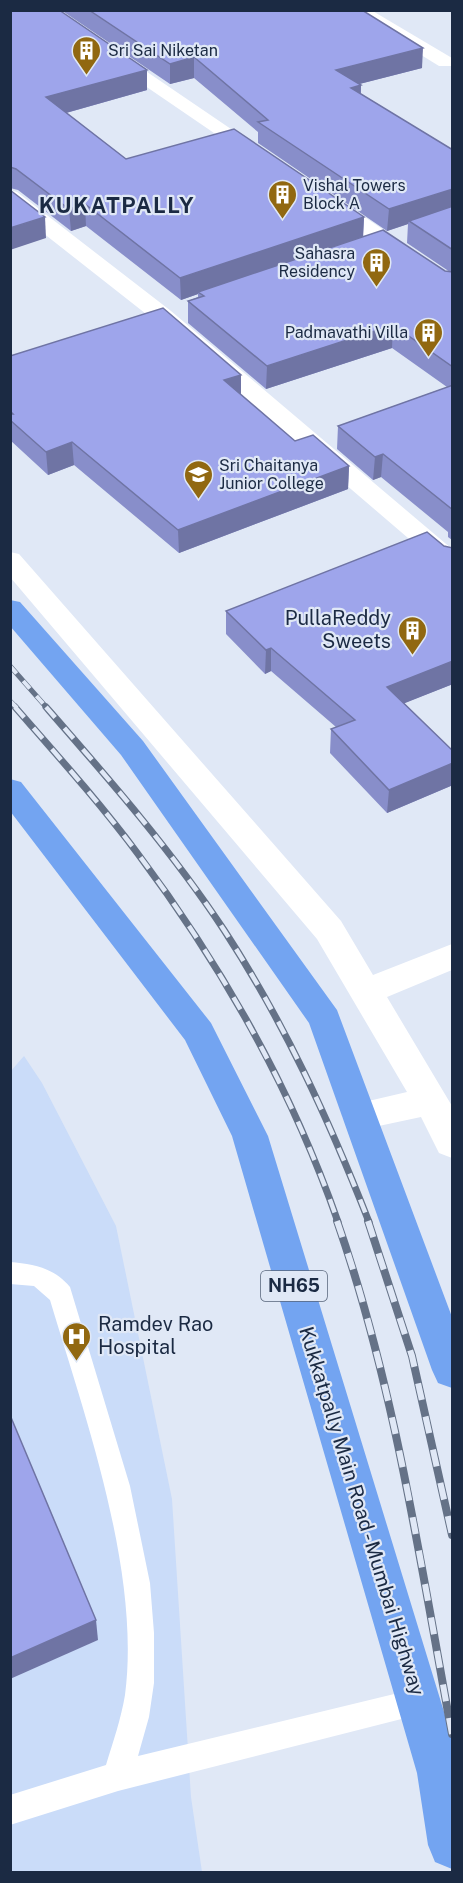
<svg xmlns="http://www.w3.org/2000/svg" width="463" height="1883" viewBox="0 0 463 1883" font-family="'Public Sans',sans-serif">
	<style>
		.built { fill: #cadcf9 }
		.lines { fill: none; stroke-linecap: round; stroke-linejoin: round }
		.lane { fill: #fff; fill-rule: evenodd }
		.street { fill: #fff; fill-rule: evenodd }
		.highway { fill: #73a4f1; fill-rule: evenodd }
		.rail-far2-casing { stroke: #657287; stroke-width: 5 }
		.rail-far1-casing { stroke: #657287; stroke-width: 7 }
		.rail-casing { stroke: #657287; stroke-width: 8 }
		.rail-far2 { stroke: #e0e8f6; stroke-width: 4; stroke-dasharray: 10; stroke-linecap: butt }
		.rail-far1 { stroke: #e0e8f6; stroke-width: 4.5; stroke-dasharray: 14; stroke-linecap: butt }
		.rail { stroke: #e0e8f6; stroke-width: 6; stroke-dasharray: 17; stroke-linecap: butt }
		.wall { fill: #888eca }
		.shaded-wall { fill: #6f74a4 }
		.building { fill: #9ea5eb; stroke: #6f74a4; stroke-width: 1.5 }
		.labels { text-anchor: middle; stroke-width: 4.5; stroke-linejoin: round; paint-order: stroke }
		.far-poi-label { font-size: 16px; fill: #1b2a43; stroke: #e0e8f6; text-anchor: start }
		.shield { fill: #e0e8f6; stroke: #566379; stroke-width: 1.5 }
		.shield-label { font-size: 18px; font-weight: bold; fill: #1b2a43 }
		.poi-label { font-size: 20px; fill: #1b2a43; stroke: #e0e8f6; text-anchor: end }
		.street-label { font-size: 20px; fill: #1b2a43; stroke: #e0e8f6 }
		.far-district-label { font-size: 22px; font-weight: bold; letter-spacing: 1.5px; fill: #1b2a43; stroke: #e0e8f6 }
	</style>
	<rect width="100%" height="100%" fill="#e0e8f6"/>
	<path class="built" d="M24,1056l18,27 74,143 56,273 19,298 11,75h-191l-1,-800z"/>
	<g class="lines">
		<path class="lane" d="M10,1262c24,2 44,6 60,25l60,199 20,97 4,50v50l-5,34 -11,39 281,-68 10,4 4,10 -4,10 -311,79 -108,34v-30l96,-30c7,-23 15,-46 19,-70 16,-123 -40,-278 -75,-395l-16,-14 -24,-2z"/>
		<g class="street">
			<path d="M34,10h22l216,147 -3,4h-14z"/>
			<path d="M348,10h23l81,48v8h-13z"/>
			<path d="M10,190l7,2 154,119 281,238v21l-9,-2 -288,-247 -145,-114z"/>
			<path d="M328,195l7,2 117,79v17l-8,-2 -123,-86 -3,-4 3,-4z"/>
			<path d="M10,552l9,2 322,367 32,54 79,-31v26l-65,27 65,109v52l-13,-5 -18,-36 -61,13 -13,-4 -5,-10 5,-10 60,-14 -90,-153 -307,-362z"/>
		</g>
		<g class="highway">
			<path d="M10,600l10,2 123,139 194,269 115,307v71l-14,-5 -6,-13 -123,-347 -188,-268 -111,-129z"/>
			<path d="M10,779l11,3 190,241 57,113 184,602v131l-17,-7 -7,-17 -11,-72 -185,-637 -47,-96 -175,-229z"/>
		</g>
		<defs>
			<g id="rail-far2">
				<path d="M10,666l37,42"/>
				<path d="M10,701l7,7"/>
			</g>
			<g id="rail-far1">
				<path d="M15,707c42,48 85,96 123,147 84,112 154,236 200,368"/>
				<path d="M46,707c62,71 126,144 178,223 60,92 105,190 145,292"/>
			</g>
			<g id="rail">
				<path d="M337,1221c58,166 83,341 115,513"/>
				<path d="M368,1221l44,135 40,179"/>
			</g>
		</defs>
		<use href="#rail-far2" class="rail-far2-casing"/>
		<use href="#rail-far1" class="rail-far1-casing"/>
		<use href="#rail" class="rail-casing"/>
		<use href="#rail-far2" class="rail-far2"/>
		<use href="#rail-far1" class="rail-far1"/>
		<use href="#rail" class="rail"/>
	</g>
	<g class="wall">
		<path d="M10,10l137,60v20l-81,23 60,46 238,58 -1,19 82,35 5,1 -43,-29 1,-19 -21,7 -129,-88v-11l-64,-54 -24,6 -109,-74h301l60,58 -63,16 2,1v9l92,56v397l-2,-2 1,-5 -4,-3v-5l-67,-55 -8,3 -36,-31 1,-23 109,-39 -55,-39 -126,41 -78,-66v-22l10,-4v-3l-17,6 -95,-74 -15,5 -53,-41 -8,-2z"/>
		<path d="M10,356l231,19v20l54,46 54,25 -1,23 -169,64 -105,-88 -26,10 -38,-35z"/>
		<path d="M444,546l9,2v136l-49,19 49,48v34l-66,28 -57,-60 1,-24 5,-2 -65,-56 -6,3 -39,-40v-23z"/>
	</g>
	<g class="shaded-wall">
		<path d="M423,48l-1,20 -86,22v-20z"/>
		<path d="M194,57v21l-24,6v-20z"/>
		<path d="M147,70v20l-99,28 -2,-21z"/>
		<path d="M361,85l-1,21 -9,-18z"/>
		<path d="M453,189l-2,21 -42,11 -1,3 -21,7 2,-22z"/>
		<path d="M85,204l1,22 -15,5 -2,-22z"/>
		<path d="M45,217l1,21 -36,12v-22z"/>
		<path d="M364,217l-1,21 -165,54v2l-17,6 -1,-22z"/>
		<path d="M393,325l-1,23 -126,41 1,-23z"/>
		<path d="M241,375v22l-17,-17z"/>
		<path d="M72,442l2,23 -26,10 -2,-23z"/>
		<path d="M383,454l-2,23 -8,3 2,-23z"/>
		<path d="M349,466l-1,23 -169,64 -1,-23z"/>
		<path d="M271,648v23l-6,3 1,-24z"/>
		<path d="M453,661v23l-68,27 2,-24z"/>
		<path d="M453,763v22l-66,28 2,-23z"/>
		<path d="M96,1620l2,20 -88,39v-21z"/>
	</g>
	<g class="building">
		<path d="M10,10h49l88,60 -101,27 80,62 108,-30 130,88 -184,61 -95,-74 -16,5 -53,-40 -6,-2z"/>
		<path d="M89,10h273l61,38 -87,22 25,15 -10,3 102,62v39l-64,20 -131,-87 10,-2 -74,-63 -24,7z"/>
		<path d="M10,190l35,27 -35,11z"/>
		<path d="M453,206v44l-44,-29z"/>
		<path d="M383,230l62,41 8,1v95l-60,-42 -126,41 -79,-65 16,-5 -6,-4z"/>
		<path d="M163,308l78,67 -17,5 71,61 18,-6 36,31 -171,64 -106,-88 -26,10 -36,-32v-6h3l-3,-3v-55z"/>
		<path d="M453,385v125l-70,-56 -8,3 -37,-31z"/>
		<path d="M427,532l17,14 9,2v113l-66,26 66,64v12l-64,27 -58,-61 24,-9 -84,-72 -5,2 -40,-39z"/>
		<path d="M10,1415l86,205 -86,38z"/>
	</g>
	<defs>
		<symbol id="building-pin" viewBox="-11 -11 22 30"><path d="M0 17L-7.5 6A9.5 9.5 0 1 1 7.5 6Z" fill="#916811" stroke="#e0e8f6"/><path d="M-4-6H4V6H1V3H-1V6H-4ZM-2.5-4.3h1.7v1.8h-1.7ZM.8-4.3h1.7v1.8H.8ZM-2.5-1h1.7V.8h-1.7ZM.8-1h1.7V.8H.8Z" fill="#fff"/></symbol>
		<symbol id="university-pin" viewBox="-11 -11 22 30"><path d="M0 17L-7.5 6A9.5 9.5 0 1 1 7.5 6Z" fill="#916811" stroke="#e0e8f6"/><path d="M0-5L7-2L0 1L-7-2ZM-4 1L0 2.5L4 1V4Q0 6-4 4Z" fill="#fff"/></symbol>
		<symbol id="hospital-pin" viewBox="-11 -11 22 30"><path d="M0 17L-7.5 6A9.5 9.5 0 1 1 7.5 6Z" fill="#916811" stroke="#e0e8f6"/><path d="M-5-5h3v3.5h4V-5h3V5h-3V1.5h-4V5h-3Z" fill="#fff"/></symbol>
	</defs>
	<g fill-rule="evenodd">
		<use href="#building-pin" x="70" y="34" width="33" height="45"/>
		<use href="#building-pin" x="266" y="178" width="33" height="45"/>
		<use href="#building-pin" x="360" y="246" width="33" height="45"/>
		<use href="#building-pin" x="412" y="316" width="33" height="45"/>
		<use href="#university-pin" x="182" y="458" width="33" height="45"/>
		<use href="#building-pin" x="396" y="614" width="33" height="45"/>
		<use href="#hospital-pin" x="60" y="1320" width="33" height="45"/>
	</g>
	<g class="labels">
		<g class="far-poi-label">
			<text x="108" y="56">Sri Sai Niketan</text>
			<text x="303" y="191">Vishal Towers<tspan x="303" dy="18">Block A</tspan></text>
			<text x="355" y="259" text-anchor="end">Sahasra<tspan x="355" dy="18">Residency</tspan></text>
			<text x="408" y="338" text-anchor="end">Padmavathi Villa</text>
			<text x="219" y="471">Sri Chaitanya<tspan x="219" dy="18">Junior College</tspan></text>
		</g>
		<rect class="shield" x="261" y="1271" width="66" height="30" rx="4.5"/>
		<g class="shield-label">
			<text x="294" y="1292">NH65</text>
		</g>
		<g class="poi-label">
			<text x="391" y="625">PullaReddy<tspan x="391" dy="23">Sweets</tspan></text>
			<text x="98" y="1331" text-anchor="start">Ramdev Rao<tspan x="98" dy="23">Hospital</tspan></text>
		</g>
		<g class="street-label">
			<text transform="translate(362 1511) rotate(73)" y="7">Kukkatpally Main Road - Mumbai Highway</text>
		</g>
		<g class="far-district-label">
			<text x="117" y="213">KUKATPALLY</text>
		</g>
	</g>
	<rect width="463" height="1883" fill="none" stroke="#1b2a43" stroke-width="24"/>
</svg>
